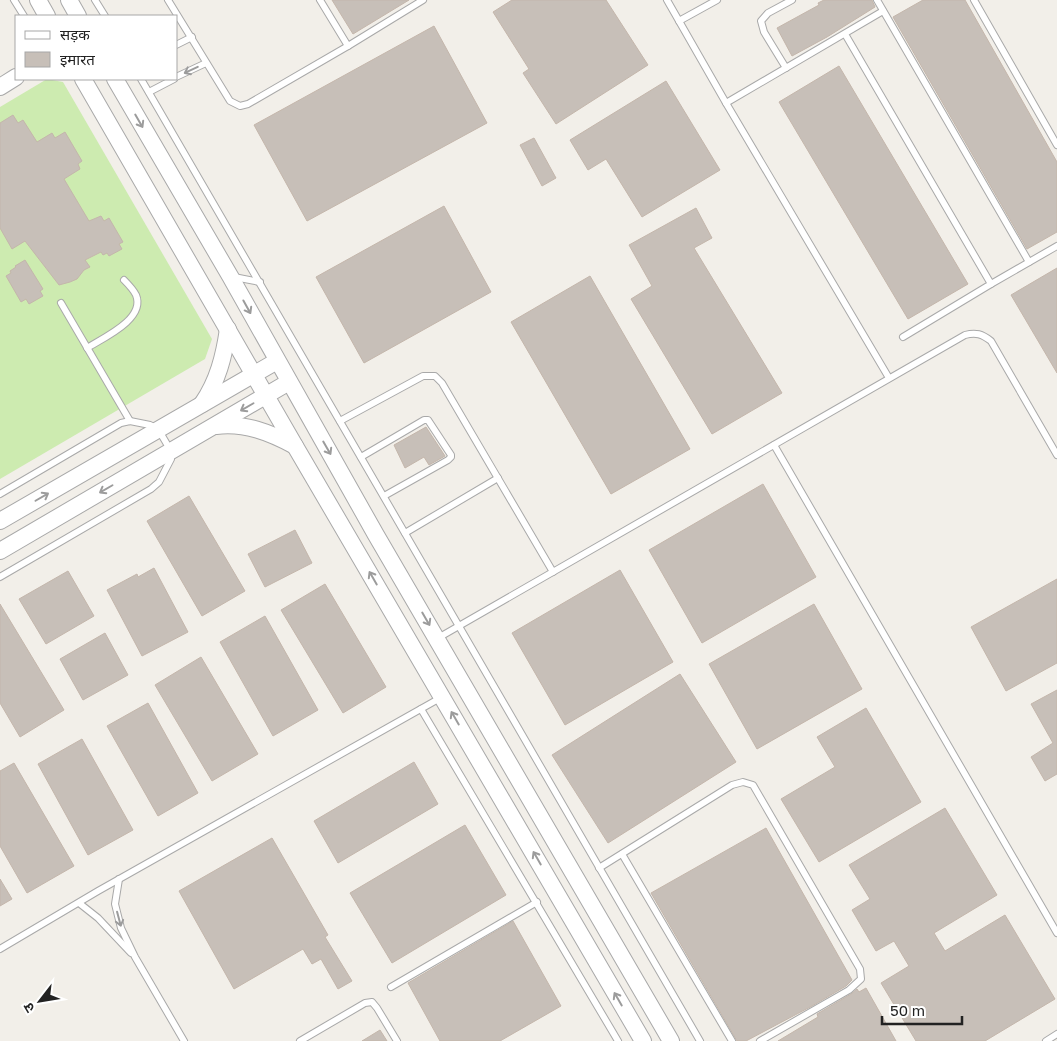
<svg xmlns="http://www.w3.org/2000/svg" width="1057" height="1041" viewBox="0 0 1057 1041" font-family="'Golos Text','Noto Sans Devanagari',sans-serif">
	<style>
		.grass { fill: #cdebb0 }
		.building { fill: #c7bfb8; stroke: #c4b6ab }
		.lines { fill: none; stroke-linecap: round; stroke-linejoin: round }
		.service-casing { stroke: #a9a9a9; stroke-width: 8 }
		.tertiary-casing { stroke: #a9a9a9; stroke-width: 18 }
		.service { stroke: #fff; stroke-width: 6 }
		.tertiary { stroke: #fff; stroke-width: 16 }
		.oneway { stroke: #9c9c9c }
	</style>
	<rect width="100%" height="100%" fill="#f2efe9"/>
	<path class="grass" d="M47,79l16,3 149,257 -7,20 -205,120v-372z"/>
	<g class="building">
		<path d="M332,0h77l-56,34z"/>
		<path d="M512,0h94l42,65 -92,59 -33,-51 6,-4 -36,-57z"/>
		<path d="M824,0h48l3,7 -48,30 -35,19 -15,-28 42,-23 -1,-2z"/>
		<path d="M923,0h42l92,162v70l-30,17 -134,-232z"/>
		<path d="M434,26l53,97 -180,98 -53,-96z"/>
		<path d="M839,66l129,218 -60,35 -129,-217z"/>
		<path d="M666,81l54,89 -78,47 -36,-58 -18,11 -18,-30z"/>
		<path d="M13,115l5,8 5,-3 14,22 15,-9 3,5 10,-6 17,29 -4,3 2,5 -16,10 25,42 12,-5 3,5 5,-3 14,24 -4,2 3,5 -13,7 -2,-3 -4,2 -2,-3 -16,8 5,7 -6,3 -7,9 -7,3 -11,3 -34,-44 -13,8 -12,-21v-105z"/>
		<path d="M534,138l22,40 -14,8 -22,-41z"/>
		<path d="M444,206l47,86 -127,71 -48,-86z"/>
		<path d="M696,208l16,30 -18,10 88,145 -70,41 -81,-135 21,-13 -23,-41z"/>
		<path d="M25,260l18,29 -3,2 3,5 -14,8 -3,-5 -5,3 -15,-26 5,-3 -1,-2 6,-4 -1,-1z"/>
		<path d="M1057,268v105l-46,-78z"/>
		<path d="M590,276l100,173 -79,45 -100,-172z"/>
		<path d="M426,427l19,29 -16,9 -5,-8 -19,11 -11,-23z"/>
		<path d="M763,484l53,93 -114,66 -53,-93z"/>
		<path d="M189,496l56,95 -43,25 -55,-95z"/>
		<path d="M295,530l17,33 -47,24 -17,-33z"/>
		<path d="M154,568l34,64 -46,24 -35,-66 30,-16 1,3z"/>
		<path d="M620,570l53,92 -108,63 -53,-92z"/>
		<path d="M68,571l26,45 -48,28 -27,-45z"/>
		<path d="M1057,579v84l-51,28 -35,-64z"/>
		<path d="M325,584l61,103 -43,26 -62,-103z"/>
		<path d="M0,604l64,106 -44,27 -20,-34z"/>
		<path d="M814,604l48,85 -105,60 -48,-85z"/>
		<path d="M265,616l53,94 -45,26 -53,-94z"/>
		<path d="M105,633l23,42 -45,25 -23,-41z"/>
		<path d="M201,657l57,97 -46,27 -57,-96z"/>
		<path d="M680,674l56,88 -128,81 -56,-88z"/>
		<path d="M1057,690v84l-12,7 -14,-24 22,-14 -22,-39z"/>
		<path d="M148,703l50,90 -40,23 -51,-90z"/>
		<path d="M866,708l55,94 -102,60 -38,-63 54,-32 -18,-30z"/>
		<path d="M82,739l51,91 -45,25 -50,-91z"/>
		<path d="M414,762l24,42 -100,59 -24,-42z"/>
		<path d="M14,763l60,103 -47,27 -27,-47v-75z"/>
		<path d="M945,808l52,87 -63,38 11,18 60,-36 50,84 -70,42h-69l-35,-58 28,-17 -15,-25 -18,10 -24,-41 18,-11 -21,-34z"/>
		<path d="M465,825l41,70 -114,68 -42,-70z"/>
		<path d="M766,828l86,152 -6,6 -34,20 -66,35h-9l-86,-148z"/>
		<path d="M272,838l56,97 -3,2 27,44 -14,8 -17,-30 -9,5 -9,-15 -69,40 -55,-98z"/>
		<path d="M0,879l12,20 -12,7z"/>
		<path d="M513,921l48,85 -61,35h-60l-32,-58z"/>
		<path d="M866,988l30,53h-118l40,-24 -1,-3 34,-20 6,-5 2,3z"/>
		<path d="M380,1030l7,11h-25z"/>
	</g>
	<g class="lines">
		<defs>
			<g id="service">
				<path d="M14,0l10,16"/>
				<path d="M95,0l10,16"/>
				<path d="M168,0l62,101 10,5 8,-2 100,-58 75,-46"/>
				<path d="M320,0l28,46"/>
				<path d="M667,0l59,103 163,275"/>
				<path d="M877,0l152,262"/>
				<path d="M974,0l83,145"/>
				<path d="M679,21l38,-21"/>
				<path d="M845,34l146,250 -88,53"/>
				<path d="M176,45l16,-8"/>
				<path d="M786,68l-22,-36 -3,-11 7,-8 24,-13"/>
				<path d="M176,77l30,-14"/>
				<path d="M141,79l559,962"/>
				<path d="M149,92l25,-13"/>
				<path d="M726,103l157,-92"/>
				<path d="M234,277l26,5"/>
				<path d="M991,284l66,-38"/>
				<path d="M61,303l69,118"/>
				<path d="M87,348c16,-10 59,-29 49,-53 -3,-6 -8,-11 -12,-15"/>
				<path d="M340,421l83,-45h12l7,7 111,189"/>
				<path d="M774,445l283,488"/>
				<path d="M361,457l63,-37h4l23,35v2l-3,3 -64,36"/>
				<path d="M0,494l121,-71 9,-2 20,4 8,4 13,22v8l-12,23 -8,7 -151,88"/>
				<path d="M405,533l93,-55"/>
				<path d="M438,638l527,-303c11,-3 17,-1 26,6l66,114"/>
				<path d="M421,709l197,332"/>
				<path d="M622,854l110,187"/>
				<path d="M599,868l133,-83 11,-3 10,3 107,184 1,10 -12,11 -89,51"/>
				<path d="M119,879l-4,25 6,24 14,29 49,84"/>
				<path d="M79,903l19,15 33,35"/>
				<path d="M0,949l98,-58 344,-194"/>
				<path d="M391,987l146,-85"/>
				<path d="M300,1041l65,-38 7,-1 5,6 20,33"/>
				<path d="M1046,1041l11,-7"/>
			</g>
			<g id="tertiary">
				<path d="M38,0l9,16"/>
				<path d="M69,0l9,16"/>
				<path d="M83,79l212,367 348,595"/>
				<path d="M115,79l115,197 146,259 295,506"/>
				<path d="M0,87l16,-10"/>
				<path d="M202,404c16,-23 22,-48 26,-75"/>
				<path d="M216,426c28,-4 55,7 79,20"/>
				<path d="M0,521l277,-160"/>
				<path d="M0,551l289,-169"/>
			</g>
		</defs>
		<use href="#service" class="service-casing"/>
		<use href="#tertiary" class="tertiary-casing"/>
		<use href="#service" class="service"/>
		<use href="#tertiary" class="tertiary"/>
	</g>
	<defs><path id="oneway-shaft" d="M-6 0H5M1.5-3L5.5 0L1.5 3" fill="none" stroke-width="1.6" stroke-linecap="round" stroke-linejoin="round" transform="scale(1.25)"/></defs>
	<g class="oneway">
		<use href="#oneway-shaft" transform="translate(191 70) rotate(155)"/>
		<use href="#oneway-shaft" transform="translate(139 121) rotate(60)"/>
		<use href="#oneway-shaft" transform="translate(247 307) rotate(61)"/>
		<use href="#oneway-shaft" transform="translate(247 407) rotate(150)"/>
		<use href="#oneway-shaft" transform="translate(327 448) rotate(60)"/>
		<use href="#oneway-shaft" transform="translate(106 489) rotate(150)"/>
		<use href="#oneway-shaft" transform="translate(42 497) rotate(-30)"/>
		<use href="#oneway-shaft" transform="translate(373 578) rotate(-120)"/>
		<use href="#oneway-shaft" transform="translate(426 619) rotate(60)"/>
		<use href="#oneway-shaft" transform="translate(455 718) rotate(-120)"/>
		<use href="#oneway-shaft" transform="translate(537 858) rotate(-120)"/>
		<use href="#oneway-shaft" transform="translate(119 919) rotate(75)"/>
		<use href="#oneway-shaft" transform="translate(618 999) rotate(-120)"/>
	</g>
	<rect x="15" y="15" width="162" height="65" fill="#ffffff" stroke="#a7a7a7"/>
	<rect x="25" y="31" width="25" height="8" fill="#ffffff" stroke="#a7a7a7"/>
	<text x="60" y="40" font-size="15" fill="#222222">सड़क</text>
	<rect x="25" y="52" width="25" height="15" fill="#c7bfb8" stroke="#a7a7a7"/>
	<text x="60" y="65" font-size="15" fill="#222222">इमारत</text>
	<g transform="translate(40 1001) rotate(239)" stroke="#ffffff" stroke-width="4" paint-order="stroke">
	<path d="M0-4L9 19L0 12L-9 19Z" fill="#222222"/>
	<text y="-8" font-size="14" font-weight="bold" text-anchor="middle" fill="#222222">उ</text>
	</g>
	<path d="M882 1016v8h80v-8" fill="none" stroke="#222222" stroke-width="2.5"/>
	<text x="890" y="1016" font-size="15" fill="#222222" stroke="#ffffff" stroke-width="4" paint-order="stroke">50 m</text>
</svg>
